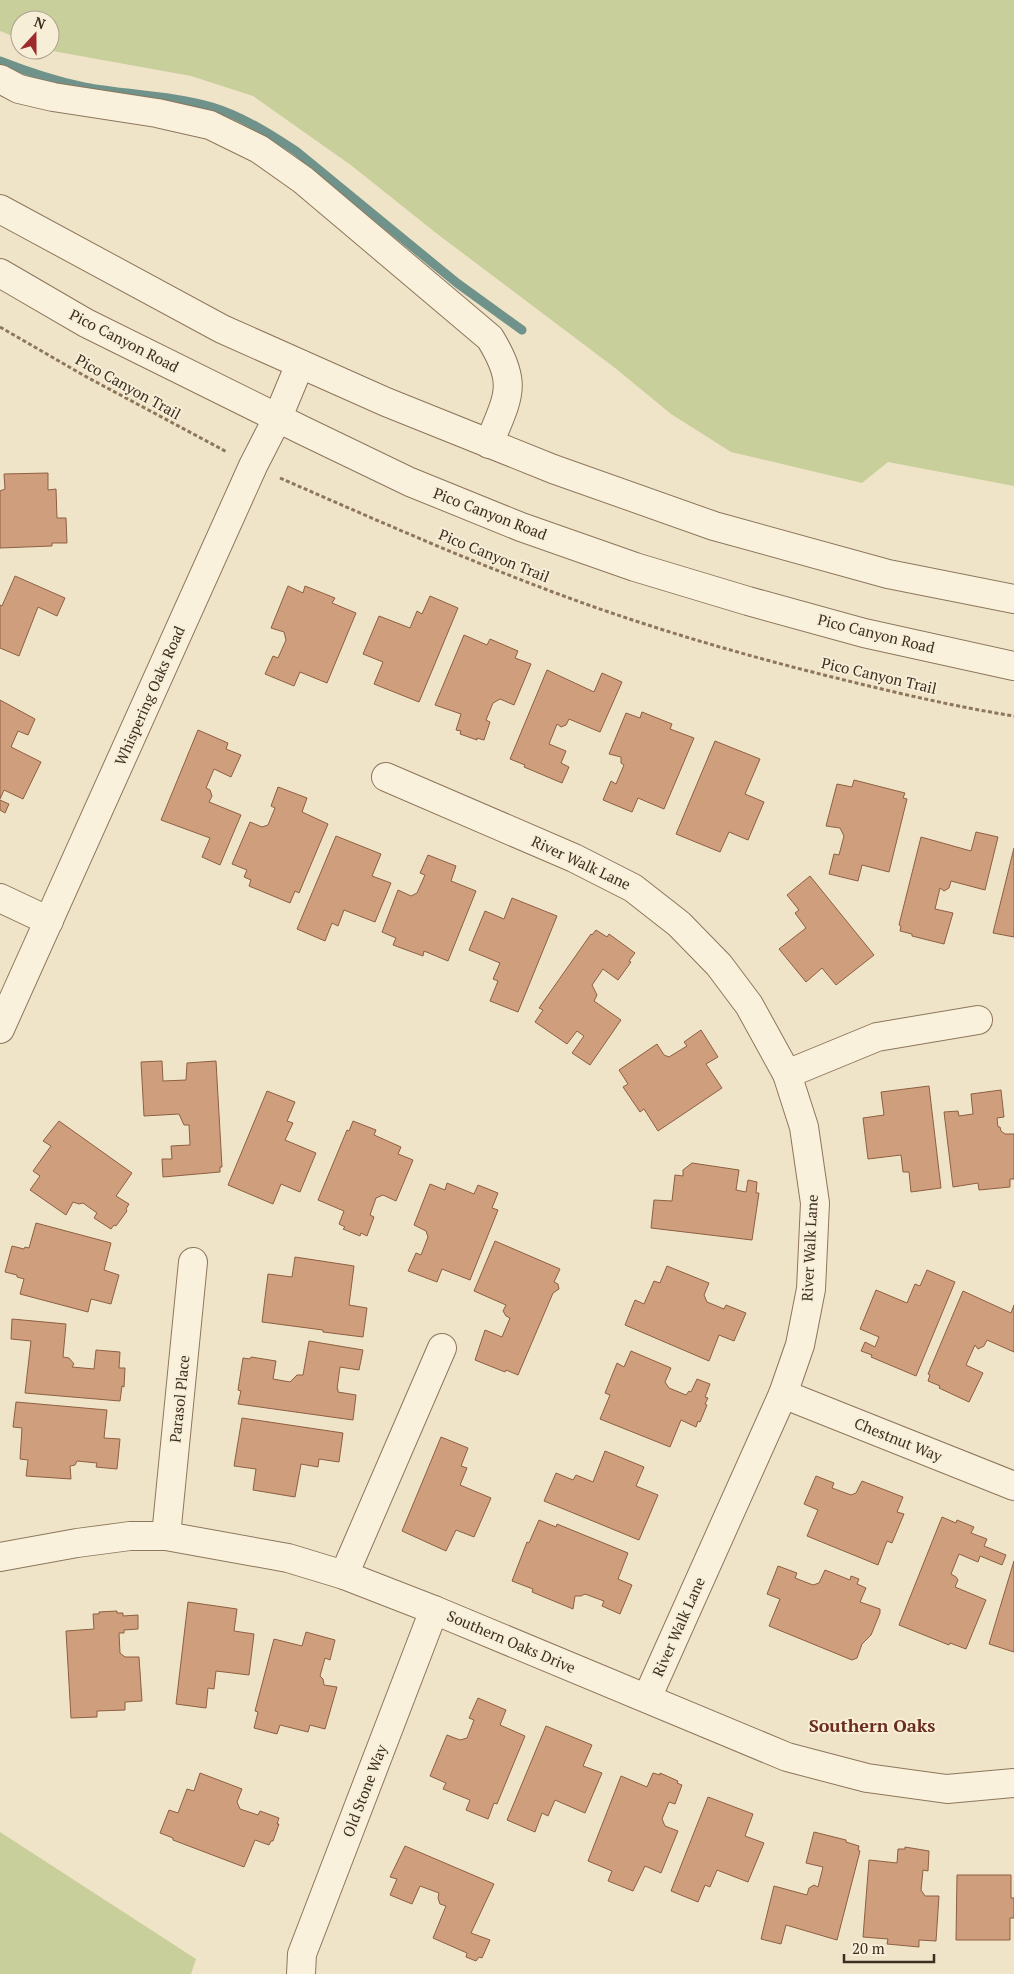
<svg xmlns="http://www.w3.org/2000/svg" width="1014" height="1974" viewBox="0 0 1014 1974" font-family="'PT Serif',serif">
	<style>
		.green { fill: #c9cf9b }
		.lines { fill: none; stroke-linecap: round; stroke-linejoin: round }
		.stream { stroke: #6f938a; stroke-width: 9 }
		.building { fill: #cf9f7d; stroke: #8d5f41 }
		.minor-casing { stroke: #8d765c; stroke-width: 30 }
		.path { stroke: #8d765c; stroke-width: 3; stroke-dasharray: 4 2.5; stroke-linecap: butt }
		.minor { stroke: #faf1dc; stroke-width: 28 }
		.labels { text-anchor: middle; stroke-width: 4; stroke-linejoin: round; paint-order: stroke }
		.street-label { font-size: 15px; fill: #3d2e20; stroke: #f7eed8 }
		.quarter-label { font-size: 18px; font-weight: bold; fill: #6b2e1e; stroke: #f7eed8 }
	</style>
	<rect width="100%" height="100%" fill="#f0e4c8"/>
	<g class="green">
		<path d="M0,0h1014v486l-126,-24 -26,21 -131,-31 -60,-38 -56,-46 -179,-135 -84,-67 -99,-70 -62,-20 -144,-26h3v-30h-30v19l-20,-8z"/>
		<path d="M0,1832l196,127 -5,15h-191z"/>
	</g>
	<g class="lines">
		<path class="stream" d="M0,61c28,11 55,20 84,26 42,8 86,8 128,20 30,9 58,27 84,44l161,132 65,47"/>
	</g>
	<g class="building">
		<path d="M48,473v17l8,-1 1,29h9l1,25h-15v3l-52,2v-57l5,-2 -1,-15z"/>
		<path d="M15,576l50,22 -8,18 -19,-9 -19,49 -19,-8v-43l2,1z"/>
		<path d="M288,586l15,7 2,-7 30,12 -3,5 24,10 -29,70 -27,-11 -6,14 -29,-12 8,-18 5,2 8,-18 -2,-8 -13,-4z"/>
		<path d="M430,596l28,12 -39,94 -45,-18 9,-22 -20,-8 16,-38 31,12 7,-17 5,3z"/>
		<path d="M464,635l23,10 3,-6 28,12 -3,7 16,6 -17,41 -14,-6 -7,4 -7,17 4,2 -6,18 -7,-2v2l-17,-6 1,-3 -5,-1 5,-16 -26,-9z"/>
		<path d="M547,670l47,22 8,-19 20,9 -22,50 -31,-13 -3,6 -5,2 -4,-3 -8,20 17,7 -5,12 8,4 -7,16 -38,-16 1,-2 -15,-6z"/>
		<path d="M0,700l35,19 -7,16 -10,-4 -7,16 30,15 -18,37 -19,-9 -4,9z"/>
		<path d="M642,712l30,12 -2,5 24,9 -30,71 -26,-11 -6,14 -29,-12 8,-19 5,3 8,-19 -3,-2v-6l-12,-3 17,-41 14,5z"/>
		<path d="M198,730l30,13 -2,6 15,6 -10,22 -17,-8 -8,19 4,2 2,6 -3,6 32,13 -21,50 -18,-8 8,-19 -49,-18z"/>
		<path d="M715,741l45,18 -15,35 19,8 -16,38 -19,-8 -9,20 -44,-18z"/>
		<path d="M854,780l51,13 -2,5 4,1 -18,73 -27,-7 -4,16 -29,-7 5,-20 5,1 5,-19 -4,-8 -14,-2 11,-42 15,3z"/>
		<path d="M278,787l29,11 -5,14 26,12 -29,69 -4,-2 -5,12 -41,-17 2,-6 -7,-3 3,-7 -15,-6 18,-42 12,5 6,-2 7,-17 -4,-2z"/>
		<path d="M0,800l9,4 -4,9 -5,-3z"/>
		<path d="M976,832l22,5 -13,53 -34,-9 -2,7 -5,3 -4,-3 -5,21 18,4 -9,31 -32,-8v-2l-12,-3 1,-5 -2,-1 22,-88 50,14z"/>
		<path d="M336,836l45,18 -9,22 19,7 -16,39 -31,-12 -6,16 -6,-3 -7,18 -28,-12z"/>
		<path d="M1014,848v89l-21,-4z"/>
		<path d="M428,855l28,11 -5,15 25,10 -28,70 -24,-10 -1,5 -30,-11 3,-7 -14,-6 16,-42 13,6 6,-3 8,-18 -5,-2z"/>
		<path d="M810,876l64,79 -38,30 -14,-17 -16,14 -27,-33 27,-21 -11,-15 4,-3 -12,-15z"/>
		<path d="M512,898l45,18 -39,96 -28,-11 8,-20 -5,-2 7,-16 -31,-13 16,-39 19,8z"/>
		<path d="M596,930l11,7 2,-3 26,19 -6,8 2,1 -13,18 -15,-11 -11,16 5,10 -3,6 27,19 -31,45 -18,-12 12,-17 -7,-5 -10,13 -32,-22 8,-12 -4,-2 52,-74 1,1z"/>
		<path d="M701,1030l17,27 -12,7 16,24 -64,43 -14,-22 -4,3 -17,-25 5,-3 -9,-14 38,-26 7,11 5,2 18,-11 -3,-4z"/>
		<path d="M162,1061l1,20 23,-1 1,-17 29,-2 6,106h-2v5l-57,5 -1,-18h10l-1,-13 19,-1 -1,-20h-5l-5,-11 -35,2 -3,-54z"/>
		<path d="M929,1086l12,102 -30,4 -2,-20h-6l-2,-17 -33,4 -5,-41 21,-3 -3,-23z"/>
		<path d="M1001,1090l3,27 -7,1 1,9h2l1,4 4,3h9v45h-4v8l-31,3 -1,-7 -25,4 -9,-75 14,-1 1,5 14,-2 -2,-20z"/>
		<path d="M267,1091l28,11 -8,19 6,2 -8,17 31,13 -16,39 -19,-8 -8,20 -45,-19z"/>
		<path d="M59,1121l73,52 -16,23 13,8 -3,5 1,2 -11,15 -2,-1 -3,4 -17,-11 3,-5 -14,-10 -4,1 -6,-2 -7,13 -36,-25 10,-14 -7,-5 18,-25 -8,-5z"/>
		<path d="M353,1121l23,9 -2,5 27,12 -3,7 15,6 -17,41 -13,-6 -7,3 -6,17 4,2 -7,19 -6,-3 -1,3 -17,-7 2,-2 -6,-3 5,-13 -26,-11 29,-70 2,1z"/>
		<path d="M692,1163l47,7 -3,20 10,2 2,-12 9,2 -1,11h3l-7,47 -101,-12 3,-28 18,1 3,-26 8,1v-6z"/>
		<path d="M447,1183l27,11 4,-9 20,8 -6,15 6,2 -28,70 -28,-11 -5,13 -29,-11 8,-18 5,2 7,-18 -2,-6 -12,-6 16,-41 15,6z"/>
		<path d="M36,1223l75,20 -7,27 15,5 -8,29 -20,-5 -3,13 -68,-18 4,-15 -7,-2v-2l-12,-3 7,-26 12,3 1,-2 4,1z"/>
		<path d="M495,1241l65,28 -6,13 4,2 1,5 -6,4 -35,82 -12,-5 -1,2 -30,-12 10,-30 17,7 8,-19 -4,-2 -3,-5 3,-6 -32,-14z"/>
		<path d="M295,1257l59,9 -5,39 18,3 -4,29 -40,-5v-2l-61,-8 6,-48 24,3z"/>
		<path d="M667,1266l42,17 -5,12 3,7 17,7 2,-4 20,8 -12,28 -15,-6 -10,26 -84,-36 10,-25 9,4 10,-23 6,2z"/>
		<path d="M927,1270l28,12 -39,94 -45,-19 1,-2 -11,-4 4,-9 10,5 4,-10 -19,-8 16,-39 31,13 8,-19 5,2z"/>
		<path d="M963,1291l48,22 3,-8v47l-27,-12 -3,6 -6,3 -3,-4 -9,20 17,8 -14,29 -30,-14 1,-2 -12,-5 2,-6 -2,-1z"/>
		<path d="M12,1319l54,5 -3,33 6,1 5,6 -2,3 22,2 2,-19 24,2 -1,16h6l-1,19 -2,-1 -2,15 -95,-8 6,-52 -20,-2z"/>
		<path d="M309,1341l54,9 -4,20 -19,-3 -3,22h1v3l18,3 -3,25 -115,-16 3,-13 -3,-1 5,-32 7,1 1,-2 25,4 -3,18 17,3 7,-7h6z"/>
		<path d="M631,1351l40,17 -6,14 4,6 17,7 3,-4 2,1 6,-13 13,5 -5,13 3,1 -3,6 2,1 -7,17 -2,-1 -2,6 -15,-7 -11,27 -70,-28 10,-24 -5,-2 12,-30 7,4z"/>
		<path d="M16,1402l91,8 -3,28 16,1 -3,30 -21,-2 1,-4 -20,-2 -2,4 -5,1 1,13 -45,-3 2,-16 -8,-1 2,-31 -9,-1z"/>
		<path d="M242,1418l101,15 -4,29 -20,-3 -1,8 -17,-3 -6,33 -42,-7 3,-21 -22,-3z"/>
		<path d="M441,1437l27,11 -7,18 6,2 -7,17 31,13 -17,39 -18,-7 -10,21 -44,-20z"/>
		<path d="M605,1451l39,16 -8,19 22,9 -19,45 -95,-39 12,-28 17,7 3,-5 17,7z"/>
		<path d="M816,1476l18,7 -2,5 19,7 5,-2 6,-12 41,16 -6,15 7,2 -12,29 -5,-2 -9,24 -71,-29 11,-26 -14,-6z"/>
		<path d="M942,1517l14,6 1,-3 17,7 -3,6 16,6 -3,7 22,9 -4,10 -22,-9 -2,6 -19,-8 -8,20 5,3 2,3 -3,7 31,13 -20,49 -16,-6 -1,2 -50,-20z"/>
		<path d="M539,1520l17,7 1,-3 71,29 -10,26 14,6 -12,29 -18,-8 2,-5 -19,-7 -4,2h-6l-2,13 -41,-17 1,-3 -21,-8 15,-39 2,1z"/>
		<path d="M1014,1561v91l-25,-8z"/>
		<path d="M778,1566l19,7 -2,5 18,7 6,-2 6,-13 25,10 1,-4 8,3 -2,5 9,4 -6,14 20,7v4l-9,22 -9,9 -5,14 -5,2 -83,-34 11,-27 -13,-5z"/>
		<path d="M188,1602l49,7 -3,22 20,3 -5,41 -33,-4 -2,18 -6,-1 -2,20 -30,-4z"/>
		<path d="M117,1611v2h6v3l15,-1v14l-14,1v3h-5l1,20 5,4h14l3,44 -17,1v8l-28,1v6l-26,1 -5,-87 28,-2 -1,-15h6v-2z"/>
		<path d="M306,1632l29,8 -5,20 -5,-2 -5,18 3,3 1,6 13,2 -12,42 -15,-4 -2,7 -28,-7 -3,9 -23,-6 4,-16 -3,-1 19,-72 28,7z"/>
		<path d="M478,1698l28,12 -6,15 25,11 -28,68 -3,-1 -6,16 -22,-9 4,-10 -27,-11 3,-6 -16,-7 17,-41 13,5 7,-2 7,-18 -5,-2z"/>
		<path d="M546,1726l46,19 -9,21 19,7 -17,40 -30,-13 -7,16 -6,-3 -7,19 -28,-12z"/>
		<path d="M200,1773l42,16 -5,13 3,7 18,6 2,-4 19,7 -2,6h2l-6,17h-2l-2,4 -14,-5 -11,27 -71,-27v-2l-13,-5 9,-23 9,3 9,-24 7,2z"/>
		<path d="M653,1773l7,2v-2l18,8 -1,2 5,2 -7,19 -6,-2 -7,17 3,7 13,5 -17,42 -16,-7 -12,25 -25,-10 4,-10 -24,-10 33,-85 26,11z"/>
		<path d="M708,1797l45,17 -8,22 19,7 -16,39 -31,-12 -7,17 -5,-2 -7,17 -27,-11z"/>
		<path d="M814,1832l32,8v2l13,4 -1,4 2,1 -23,89 -51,-15 -5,19 -20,-5 13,-53 33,9 2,-7 5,-3 4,2 5,-20 -17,-4z"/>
		<path d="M405,1846l89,38 -23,49 19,7 -8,18 -3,-1 -3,4 -10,-4 1,-4 -34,-15 13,-32 -6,-2 -2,-6 1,-5 -19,-7 -8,18 -22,-9 7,-16 -7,-2z"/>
		<path d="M905,1847l24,4 -1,20 -5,-1 -2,20 4,6h14l-3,45 -17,-1v7l-32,-3 1,-5 -25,-2 6,-77 28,3 1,-14h7z"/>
		<path d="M957,1875h54v23h3v20h-4v22h-54z"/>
	</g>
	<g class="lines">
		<defs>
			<g id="minor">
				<path d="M0,79l19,10 34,8 104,16 53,12 49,24 44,31 187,158c29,47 18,58 -1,106"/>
				<path d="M0,209l222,120 164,73 167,67 161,57 174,48 126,25"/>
				<path d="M0,273l86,50 216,107 108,52 111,45 114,40 113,34 116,32 150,33"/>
				<path d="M386,777l188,81 59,30 46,36 40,41 30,40 38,69 17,53 11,76 -4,86 -11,56 -17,49 -136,304"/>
				<path d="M0,898l49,23"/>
				<path d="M0,1029l253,-563 25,-49 22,-53"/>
				<path d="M787,1074l90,-37 101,-17"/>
				<path d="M783,1394l231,92"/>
				<path d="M166,1536l27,-274"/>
				<path d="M0,1557l77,-14 53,-7h36l122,22 56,17 90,35 353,147 80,21 80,11 67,-6"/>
				<path d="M344,1575l98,-227"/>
				<path d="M301,1974l1,-20 132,-344"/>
			</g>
		</defs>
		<use href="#minor" class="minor-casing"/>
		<g class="path">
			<path d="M0,327l83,48 144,77"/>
			<path d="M280,478c87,38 175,77 265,111 92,35 187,63 283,87 61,15 123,30 186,40"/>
		</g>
		<use href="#minor" class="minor"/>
	</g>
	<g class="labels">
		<g class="street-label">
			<text transform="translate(124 341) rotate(27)" y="5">Pico Canyon Road</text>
			<text transform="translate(128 387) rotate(29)" y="5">Pico Canyon Trail</text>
			<text transform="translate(490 514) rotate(21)" y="5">Pico Canyon Road</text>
			<text transform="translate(494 556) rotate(22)" y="5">Pico Canyon Trail</text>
			<text transform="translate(876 634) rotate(14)" y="5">Pico Canyon Road</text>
			<text transform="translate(879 676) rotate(13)" y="5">Pico Canyon Trail</text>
			<text transform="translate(150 696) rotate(-66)" y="5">Whispering Oaks Road</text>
			<text transform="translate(581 863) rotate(25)" y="5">River Walk Lane</text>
			<text transform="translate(810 1248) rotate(-87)" y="5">River Walk Lane</text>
			<text transform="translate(180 1399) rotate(-84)" y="5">Parasol Place</text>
			<text transform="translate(898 1440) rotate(22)" y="5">Chestnut Way</text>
			<text transform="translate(679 1627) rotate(-66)" y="5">River Walk Lane</text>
			<text transform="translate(511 1642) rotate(23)" y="5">Southern Oaks Drive</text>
			<text transform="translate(365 1791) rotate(-69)" y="5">Old Stone Way</text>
		</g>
		<g class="quarter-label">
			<text x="872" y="1732">Southern Oaks</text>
		</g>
	</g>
	<g transform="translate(35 35) rotate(21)"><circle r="24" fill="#f7eed8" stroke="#ada18e"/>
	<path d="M0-4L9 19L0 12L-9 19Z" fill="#9e2a2b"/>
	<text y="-8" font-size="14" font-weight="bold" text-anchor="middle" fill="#3d2e20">N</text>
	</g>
	<path d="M844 1954v8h90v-8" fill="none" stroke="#3d2e20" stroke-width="2.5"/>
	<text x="852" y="1954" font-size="15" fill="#3d2e20" stroke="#f7eed8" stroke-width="4" paint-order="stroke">20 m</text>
</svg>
